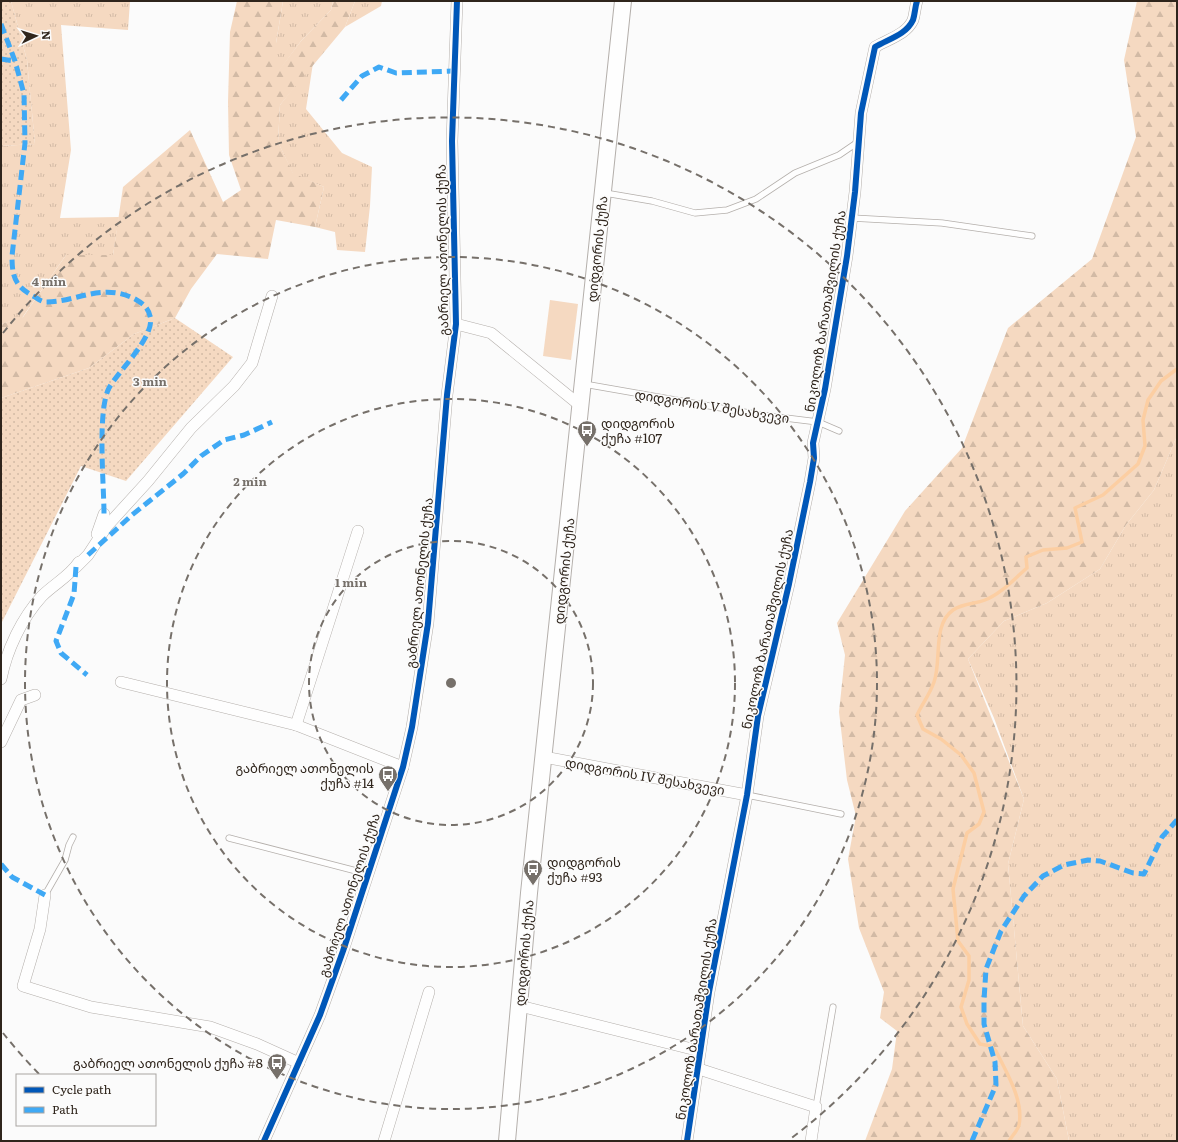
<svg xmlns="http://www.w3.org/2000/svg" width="1178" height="1142" viewBox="0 0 1178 1142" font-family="Literata,'Noto Sans Georgian',serif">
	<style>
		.grass { fill: url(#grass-tufts) }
		.forest { fill: url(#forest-firs) }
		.park { fill: #f5d9c1 }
		.garden { fill: url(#garden-dots) }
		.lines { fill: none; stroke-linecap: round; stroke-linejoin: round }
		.stream { stroke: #fccea2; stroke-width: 3.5 }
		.lane-casing { stroke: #b4afab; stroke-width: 7 }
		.street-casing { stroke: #b4afab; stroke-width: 12 }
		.secondary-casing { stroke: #b4afab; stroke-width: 18 }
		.lane { stroke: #fefefe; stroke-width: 5.5 }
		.street { stroke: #fefefe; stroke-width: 11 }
		.secondary { stroke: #fefefe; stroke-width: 16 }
		.quiet { stroke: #3fa9f5; stroke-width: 5; stroke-dasharray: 10 5; stroke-linecap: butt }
		.cycleway-casing { stroke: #fbfbfb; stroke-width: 8 }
		.cycleway { stroke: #0057b8; stroke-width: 6 }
		.ring { fill: none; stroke: #76706a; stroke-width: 2; stroke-dasharray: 7 5 }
		.labels { text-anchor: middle; stroke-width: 3; stroke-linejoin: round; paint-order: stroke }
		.street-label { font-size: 13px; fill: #2f251c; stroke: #fbfbfb }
		.poi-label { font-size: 13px; fill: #2f251c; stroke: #fbfbfb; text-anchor: start }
		.centre { fill: #76706a; stroke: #fbfbfb; stroke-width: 2 }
		.ring-label { font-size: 12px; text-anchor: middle; font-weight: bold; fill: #76706a; stroke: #fbfbfb; stroke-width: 3; stroke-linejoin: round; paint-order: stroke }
	</style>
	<defs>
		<pattern id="grass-tufts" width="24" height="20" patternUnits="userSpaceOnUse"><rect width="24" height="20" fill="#f5d9c1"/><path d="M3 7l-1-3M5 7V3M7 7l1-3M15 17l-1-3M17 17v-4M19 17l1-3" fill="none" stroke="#d2baa5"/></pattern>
		<pattern id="forest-firs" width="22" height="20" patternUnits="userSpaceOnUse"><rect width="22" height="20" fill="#f5d9c1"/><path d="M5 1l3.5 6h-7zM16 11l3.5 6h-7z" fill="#d2baa5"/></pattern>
		<pattern id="garden-dots" width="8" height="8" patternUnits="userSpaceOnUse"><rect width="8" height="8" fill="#f5d9c1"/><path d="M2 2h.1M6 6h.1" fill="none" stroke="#d2baa5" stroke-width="1.8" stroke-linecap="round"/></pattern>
	</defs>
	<rect width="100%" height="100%" fill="#fbfbfb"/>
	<g class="grass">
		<path d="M11,1h119l-2,29 -67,-5 10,125 -11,68 59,-1 -6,38h-47l-44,63 -21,6v-178l34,-2 -8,-84z"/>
		<path d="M283,1h50l-2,9 -30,31 -25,34v-32z"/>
		<path d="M355,1h27l-1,5 -36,21z"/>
		<path d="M313,63l-7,46 36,44 30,14 -2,39 -5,46 -28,-2 -2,-18 -20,-5 9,-40 -31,-13 -15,-32 2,-37z"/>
		<path d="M1177,436v705h-108l-12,-62 -34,-53 -15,-162 16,-65 -30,-81 -26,-59 36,-38 43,-18 53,-34 26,-44 28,-35z"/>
	</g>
	<g class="forest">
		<path d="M237,1h46l-7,42v31l25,-33 30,-31 2,-9h22l-10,26 -65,78 -2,37 15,31 31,14 -9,40 -39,-7 -8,39 -51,-5 -26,35 -16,29 -41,16 -45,34 -88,30v-74l22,-7 43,-62h47l10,-68 67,-57 33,72 18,-12 -12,-35 -1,-53 2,-70z"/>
		<path d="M1137,1h40v435l-23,54 -28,35 -26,44 -53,34 -43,18 -36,38 56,140 -16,65 15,162 34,53 12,62h-204l27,-72 5,-38 -17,-13 4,-26 -25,-64 -11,-69 8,-43 -9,-36 -8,-68 6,-57 -8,-32 68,-112 57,-63 46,-120 84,-69 44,-122 -12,-77z"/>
	</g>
	<path class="park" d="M550,300l28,4 -7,56 -28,-4z"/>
	<g class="garden">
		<path d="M1,1h10l16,59 8,84 -34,2z"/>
		<path d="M175,318l58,39 -107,124 -45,-15 -80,158v-226l88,-30 45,-34z"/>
	</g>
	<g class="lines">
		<path class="stream" d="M1009,1141c3,-5 9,-11 10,-16 5,-25 -13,-53 -23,-74l-5,-5 -11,-2 -13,-20 -6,-17 8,-27v-24l-11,-15 -5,-52 14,-56 12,-9 5,-12 -10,-39 -13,-18 -20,-16 -18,-10 -6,-14c5,-11 13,-21 17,-33 8,-22 -2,-57 19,-72 10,-7 22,-6 32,-10 16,-6 29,-21 42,-32l-1,-11 17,-7 24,-2 15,-6 -7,-34 28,-13 35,-31 7,-18 -2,-26 5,-20 13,-19 16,-12"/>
		<defs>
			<g id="lane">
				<path d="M605,193l47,8 43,12 32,-3 29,-11 39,-26 44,-18 19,-13"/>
				<path d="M852,218l90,5 90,13"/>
				<path d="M584,384l177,31 57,7 21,9"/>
				<path d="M747,795l94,19"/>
				<path d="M229,838l139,36"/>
				<path d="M45,895l20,-35 4,-15 4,-8"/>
				<path d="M816,1107l17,-100"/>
			</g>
			<g id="street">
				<path d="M456,324l35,9 91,74"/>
				<path d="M97,534l7,-20"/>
				<path d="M76,567l12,-12 19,-29 41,-45 43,-53 43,-42 18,-23 20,-67"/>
				<path d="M1,679c6,-30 21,-61 41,-83 12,-12 28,-20 37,-34"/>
				<path d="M121,682l175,43 107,42"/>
				<path d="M296,725l62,-194"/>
				<path d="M1,742l20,-42 14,-5"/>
				<path d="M544,757l203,38"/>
				<path d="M45,895l-5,34 -17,57 68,21 119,20 47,17 42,19"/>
				<path d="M520,1006l180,45"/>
				<path d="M699,1069l117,38 -5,34"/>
				<path d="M264,1141l56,-126 23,-64 60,-184 9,-40 16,-104 19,-228 9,-71 -4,-183 5,-140"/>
				<path d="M384,1141l45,-149"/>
				<path d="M687,1141l22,-149 38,-197 11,-79 31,-132 21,-102 4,-24 -1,-15 12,-54 22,-133 8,-64 6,-79 14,-66c13,-8 31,-12 38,-27 2,-6 2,-13 4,-19"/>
			</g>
			<path id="secondary" d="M507,1141l22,-248 94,-892"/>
		</defs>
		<use href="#lane" class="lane-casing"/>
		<use href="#street" class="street-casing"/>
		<use href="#secondary" class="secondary-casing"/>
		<use href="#lane" class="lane"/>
		<use href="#street" class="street"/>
		<use href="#secondary" class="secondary"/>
		<g class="quiet">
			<path d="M1,24l14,37 9,33 1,49 -13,113c0,21 3,31 23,41 3,2 7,5 11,5 31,0 56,-20 89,-3 7,4 13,8 15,17 6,20 -31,54 -41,72 -12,23 -5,97 -5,126"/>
			<path d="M1,59l14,2"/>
			<path d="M341,100l21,-24 17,-9 17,6 57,-2"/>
			<path d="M88,555l44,-40 51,-41 18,-18 23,-16 20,-5 28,-13"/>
			<path d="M76,567l-2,27 -18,47 5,12 26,22"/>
			<path d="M1,864l11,13 33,18"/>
			<path d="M972,1141l24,-56 -1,-23 -11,-38v-24l2,-31 15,-38 23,-35 19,-20 21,-11 24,-5 12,1 33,12 11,1 18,-37 15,-17"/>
		</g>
		<defs>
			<g id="cycleway">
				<path d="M264,1141l56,-126 23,-64 60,-184 9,-40 16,-104 19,-228 9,-71 -4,-183 5,-140"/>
				<path d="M687,1141l22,-149 38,-197 11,-79 31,-132 21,-102 4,-24 -1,-15 12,-54 22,-133 8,-64 6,-79 14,-66c13,-8 31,-12 38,-27 2,-6 2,-13 4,-19"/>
			</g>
		</defs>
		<use href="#cycleway" class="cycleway-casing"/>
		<use href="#cycleway" class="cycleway"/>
	</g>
	<g class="ring">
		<circle cx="451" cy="683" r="142"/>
		<circle cx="451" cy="683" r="284"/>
		<circle cx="451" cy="683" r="426"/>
		<path d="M39 1074A568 568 0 0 1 3 1033M3 333A568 568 0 1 1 789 1140"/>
	</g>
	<defs>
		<symbol id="bus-pin" viewBox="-11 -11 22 30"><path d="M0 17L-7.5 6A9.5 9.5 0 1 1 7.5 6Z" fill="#76706a" stroke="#fbfbfb"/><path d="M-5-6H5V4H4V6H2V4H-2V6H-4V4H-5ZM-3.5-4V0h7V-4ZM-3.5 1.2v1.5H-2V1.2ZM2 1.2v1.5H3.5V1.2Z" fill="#fff"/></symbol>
	</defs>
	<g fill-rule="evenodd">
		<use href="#bus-pin" x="576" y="419" width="22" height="30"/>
		<use href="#bus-pin" x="377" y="764" width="22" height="30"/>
		<use href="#bus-pin" x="522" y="858" width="22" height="30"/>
		<use href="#bus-pin" x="266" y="1052" width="22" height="30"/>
	</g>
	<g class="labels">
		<g class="street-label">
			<text transform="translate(597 249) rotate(-84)" y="5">დიდგორის ქუჩა</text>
			<text transform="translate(442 250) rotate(-91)" y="5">გაბრიელ ათონელის ქუჩა</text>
			<text transform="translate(825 311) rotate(-81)" y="5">ნიკოლოზ ბარათაშვილის ქუჩა</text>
			<text transform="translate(712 406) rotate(9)" y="5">დიდგორის V შესახვევი</text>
			<text transform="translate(564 571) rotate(-84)" y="5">დიდგორის ქუჩა</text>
			<text transform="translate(419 583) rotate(-84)" y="5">გაბრიელ ათონელის ქუჩა</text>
			<text transform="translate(767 629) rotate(-78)" y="5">ნიკოლოზ ბარათაშვილის ქუჩა</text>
			<text transform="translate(645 776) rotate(10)" y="5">დიდგორის IV შესახვევი</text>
			<text transform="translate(349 895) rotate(-72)" y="5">გაბრიელ ათონელის ქუჩა</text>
			<text transform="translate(524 953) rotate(-85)" y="5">დიდგორის ქუჩა</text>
			<text transform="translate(696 1019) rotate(-81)" y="5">ნიკოლოზ ბარათაშვილის ქუჩა</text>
		</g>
		<g class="poi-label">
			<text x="601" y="428">დიდგორის<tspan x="601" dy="15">ქუჩა #107</tspan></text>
			<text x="374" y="773" text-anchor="end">გაბრიელ ათონელის<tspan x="374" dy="15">ქუჩა #14</tspan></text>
			<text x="547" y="867">დიდგორის<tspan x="547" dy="15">ქუჩა #93</tspan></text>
			<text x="263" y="1068" text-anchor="end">გაბრიელ ათონელის ქუჩა #8</text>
		</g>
	</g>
	<circle cx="451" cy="683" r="6" class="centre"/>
	<g class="ring-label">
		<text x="49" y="286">4 min</text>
		<text x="150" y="386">3 min</text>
		<text x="250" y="486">2 min</text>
		<text x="351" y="587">1 min</text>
	</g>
	<rect width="1178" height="1142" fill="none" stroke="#2f251c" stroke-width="4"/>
	<rect x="16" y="1074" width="140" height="52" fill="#fbfbfb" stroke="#a9a5a2"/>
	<rect x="24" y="1087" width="20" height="6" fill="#0057b8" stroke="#a9a5a2"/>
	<text x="52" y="1094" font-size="12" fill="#2f251c">Cycle path</text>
	<rect x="24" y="1107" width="20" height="6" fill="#3fa9f5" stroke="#a9a5a2"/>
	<text x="52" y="1114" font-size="12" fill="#2f251c">Path</text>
	<g transform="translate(36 36) rotate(86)" stroke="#fbfbfb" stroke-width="3" paint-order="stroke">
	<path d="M0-3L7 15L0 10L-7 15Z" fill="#2f251c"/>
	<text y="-6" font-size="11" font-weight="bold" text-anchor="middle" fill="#2f251c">N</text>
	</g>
</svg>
